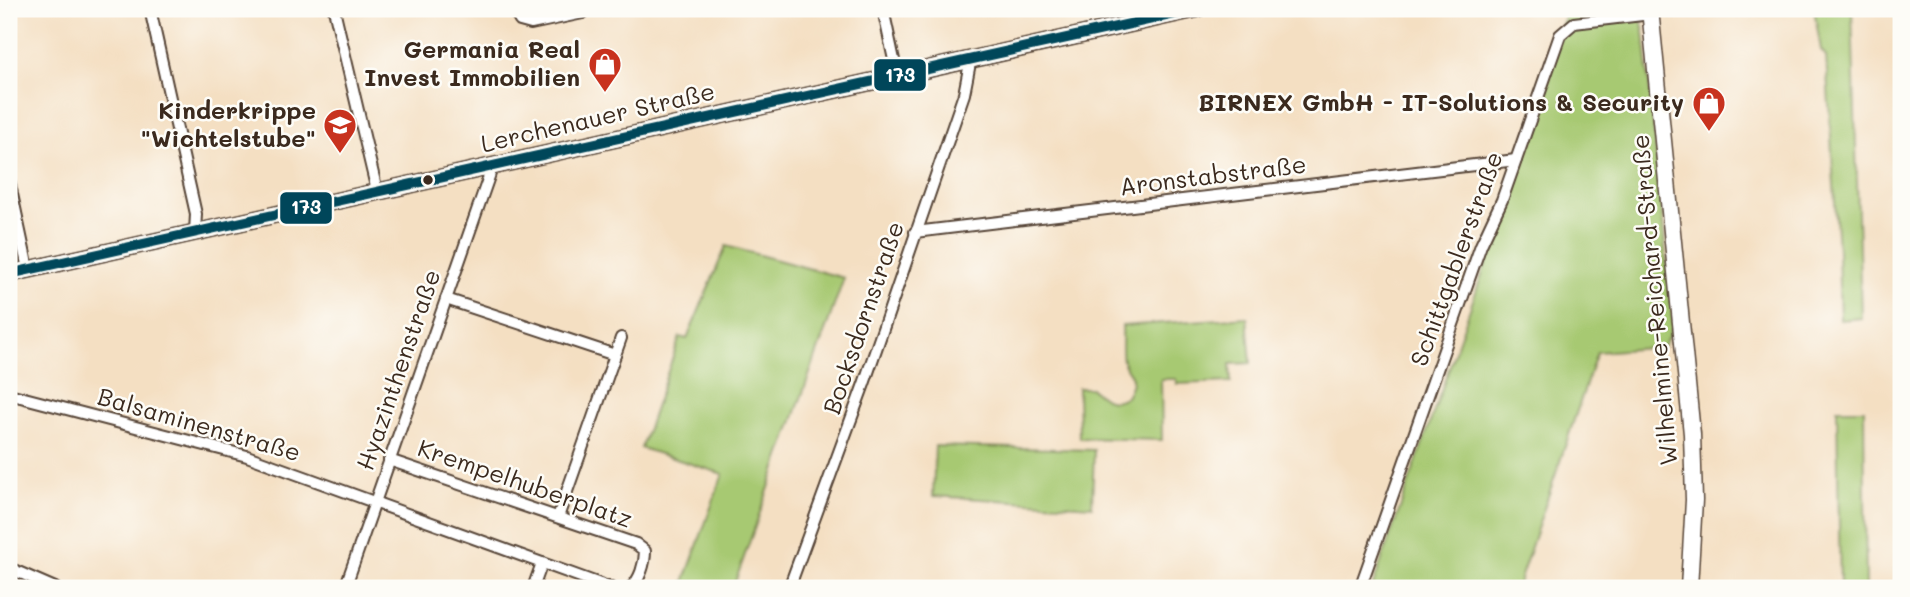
<svg xmlns="http://www.w3.org/2000/svg" width="1910" height="597" viewBox="0 0 1910 597" font-family="Mali,sans-serif">
	<style>
		.green { fill: #a7c972; stroke: #717a48; stroke-width: 2 }
		.lines { fill: none; stroke-linecap: round; stroke-linejoin: round }
		.street-casing { stroke: #574537; stroke-width: 14 }
		.secondary-casing { stroke: #574537; stroke-width: 19 }
		.street { stroke: #fff; stroke-width: 10 }
		.secondary { stroke: #fff; stroke-width: 16 }
		.bus-1-casing { stroke: #fdfcf7; stroke-width: 16 }
		.bus-1 { stroke: #00465a; stroke-width: 10 }
		.bus-dot { fill: #3b2a1e; stroke: #fdfcf7; stroke-width: 2.5 }
		.labels { text-anchor: middle; stroke-width: 5; stroke-linejoin: round; paint-order: stroke }
		.poi-label { font-size: 24px; font-weight: bold; fill: #3b2a1e; stroke: #fdfcf7; text-anchor: end }
		.street-label { font-size: 24px; fill: #3b2a1e; stroke: #fdfcf7 }
		.line-badge { stroke: #fdfcf7; stroke-width: 2.5 }
		.badge-label { font-size: 19px; text-anchor: middle; font-weight: bold; fill: #fff }
	</style>
	<rect width="100%" height="100%" fill="#fdfcf7"/>
	<filter id="ink" filterUnits="userSpaceOnUse"><feTurbulence type="fractalNoise" baseFrequency=".0143" numOctaves="2"/><feDisplacementMap in="SourceGraphic" scale="14" xChannelSelector="R" yChannelSelector="G"/><feConvolveMatrix kernelMatrix="1 2 1 2 8 2 1 2 1" color-interpolation-filters="sRGB"/></filter>
	<filter id="wash" filterUnits="userSpaceOnUse"><feTurbulence type="fractalNoise" baseFrequency=".00686" numOctaves="4" result="noise"/><feDisplacementMap in="SourceGraphic" scale="28" xChannelSelector="R" yChannelSelector="G"/><feGaussianBlur stdDeviation="1.57" result="paint"/><feColorMatrix in="noise" values="0 0 0 0 0 0 0 0 0 0 0 0 0 0 0 0 0 1.4 0 .05"/><feComposite in="paint" operator="in"/></filter>
	<g filter="url(#wash)">
		<rect width="100%" height="100%" fill="#f4dfc2"/>
		<g class="green">
			<path d="M1566,9h73l5,23 29,295 -10,20 -66,5 -80,236h-145l174,-496z"/>
			<path d="M1814,9h38l9,309 -21,2 -2,-69 -12,-195 -5,-6z"/>
			<path d="M1897,9h4v182z"/>
			<path d="M726,246l118,32 -111,310h-51l41,-114 -82,-26 39,-111 7,2z"/>
			<path d="M1247,317l4,46 -21,1 1,18 -54,2 -1,-5h-15l1,61 -83,-2 -1,-50h13c13,11 18,17 35,9 13,-26 3,-17 -3,-36 -2,-10 0,-25 -1,-35z"/>
			<path d="M1837,409h27l2,179h-26z"/>
			<path d="M935,446l159,4 -2,56 -159,-10z"/>
		</g>
	</g>
	<g filter="url(#ink)">
		<g class="lines">
			<defs>
				<g id="street">
					<path d="M150,9l46,205 -1,18"/>
					<path d="M334,9l43,182"/>
					<path d="M513,9l7,12 11,3 52,-11"/>
					<path d="M883,9l14,65"/>
					<path d="M9,180l19,89"/>
					<path d="M915,232l601,-72"/>
					<path d="M446,299l169,56"/>
					<path d="M9,394l238,62 364,132"/>
					<path d="M389,460l247,84 9,7c0,12 -5,30 -15,37"/>
					<path d="M558,517l63,-179"/>
					<path d="M9,568l46,20"/>
					<path d="M345,588l148,-423"/>
					<path d="M533,588l9,-25"/>
					<path d="M789,588l75,-204 100,-290 7,-36"/>
					<path d="M1360,588l121,-343 21,-45 58,-165 14,-12 77,-9"/>
				</g>
				<g id="secondary">
					<path d="M1650,9l42,425 2,66 -5,88"/>
					<path d="M9,274l1188,-265"/>
				</g>
			</defs>
			<use href="#street" class="street-casing"/>
			<use href="#secondary" class="secondary-casing"/>
			<use href="#street" class="street"/>
			<use href="#secondary" class="secondary"/>
			<defs>
				<path id="bus-1" d="M9,274l1188,-265"/>
			</defs>
			<use href="#bus-1" class="bus-1-casing"/>
			<use href="#bus-1" class="bus-1"/>
		</g>
	</g>
	<defs>
		<symbol id="shop-pin" viewBox="-11 -11 22 30"><path d="M0 17L-7.5 6A9.5 9.5 0 1 1 7.5 6Z" fill="#c8321e" stroke="#fdfcf7"/><path d="M-5-2.5h2.3a2.7 3.5 0 0 1 5.4 0H5L5.5 6h-11ZM-1.5-2.5h3a1.5 2.3 0 0 0-3 0Z" fill="#fff"/></symbol>
		<symbol id="school-pin" viewBox="-11 -11 22 30"><path d="M0 17L-7.5 6A9.5 9.5 0 1 1 7.5 6Z" fill="#c8321e" stroke="#fdfcf7"/><path d="M0-5L7-2L0 1L-7-2ZM-4 1L0 2.5L4 1V4Q0 6-4 4Z" fill="#fff"/></symbol>
	</defs>
	<g fill-rule="evenodd">
		<use href="#shop-pin" x="586" y="45" width="38" height="52"/>
		<use href="#shop-pin" x="1690" y="84" width="38" height="52"/>
		<use href="#school-pin" x="321" y="106" width="38" height="52"/>
	</g>
	<circle class="bus-dot" cx="428" cy="180" r="6"/>
	<g class="labels">
		<g class="poi-label">
			<text x="580" y="58">Germania Real<tspan x="580" dy="28">Invest Immobilien</tspan></text>
			<text x="1684" y="111">BIRNEX GmbH - IT-Solutions &amp; Security</text>
			<text x="316" y="119">Kinderkrippe<tspan x="316" dy="28">"Wichtelstube"</tspan></text>
		</g>
		<g class="street-label">
			<text transform="translate(598 118) rotate(-13)" y="8">Lerchenauer Straße</text>
			<text transform="translate(1213 176) rotate(-7)" y="8">Aronstabstraße</text>
			<text transform="translate(1457 259) rotate(-70)" y="8">Schittgablerstraße</text>
			<text transform="translate(1655 300) rotate(-95)" y="8">Wilhelmine-Reichard-Straße</text>
			<text transform="translate(864 318) rotate(-71)" y="8">Bocksdornstraße</text>
			<text transform="translate(399 370) rotate(-71)" y="8">Hyazinthenstraße</text>
			<text transform="translate(199 425) rotate(16)" y="8">Balsaminenstraße</text>
			<text transform="translate(525 484) rotate(19)" y="8">Krempelhuberplatz</text>
		</g>
	</g>
	<g class="line-badge">
		<rect x="873" y="58" width="54" height="34" rx="7" fill="#00465a"/>
		<rect x="279" y="191" width="54" height="34" rx="7" fill="#00465a"/>
	</g>
	<g class="badge-label">
		<text x="900" y="82">173</text>
		<text x="306" y="214">173</text>
	</g>
	<rect width="1910" height="597" fill="none" stroke="#fdfcf7" stroke-width="35"/>
</svg>
